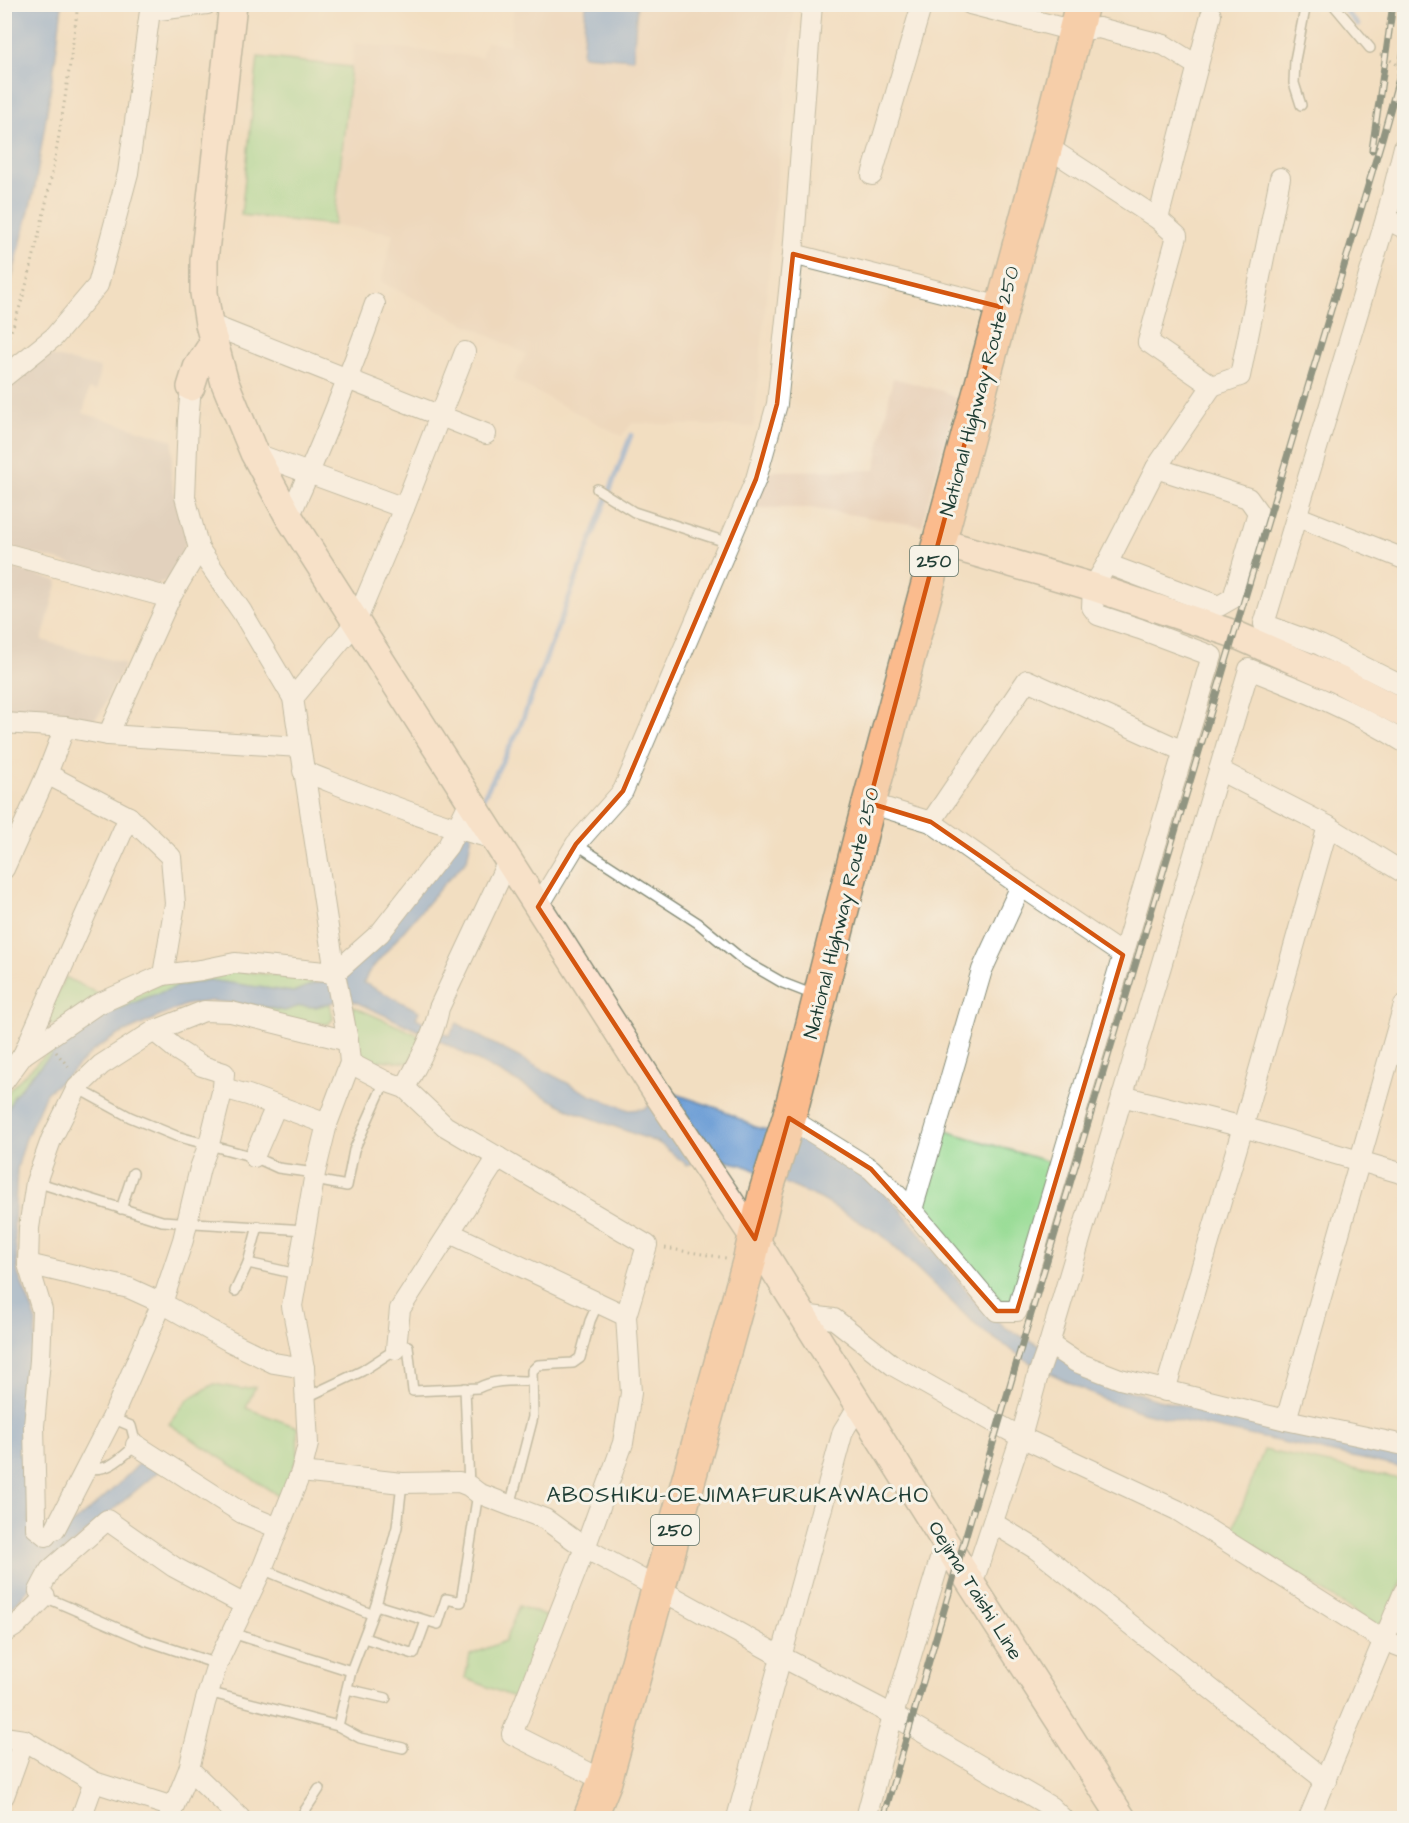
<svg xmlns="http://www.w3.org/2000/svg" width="1409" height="1823" viewBox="0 0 1409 1823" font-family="'Architects Daughter',sans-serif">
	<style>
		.built { fill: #e8d0b7 }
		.industrial { fill: #cec2b9 }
		.green { fill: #97dc94; stroke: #5b8c64; stroke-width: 1.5 }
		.water { fill: #6c9dd6; stroke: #466d85; stroke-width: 1.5 }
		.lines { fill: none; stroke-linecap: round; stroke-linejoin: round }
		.stream { stroke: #6c9dd6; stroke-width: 5 }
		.lane-casing { stroke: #888e7a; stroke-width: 12 }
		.street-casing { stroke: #888e7a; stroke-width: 22 }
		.secondary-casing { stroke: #888e7a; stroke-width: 30 }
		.highway-casing { stroke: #888e7a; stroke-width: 36 }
		.path { stroke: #888e7a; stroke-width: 3; stroke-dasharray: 1.5 4.5; stroke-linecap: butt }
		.lane { stroke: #fff; stroke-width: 9 }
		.street { stroke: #fff; stroke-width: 20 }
		.secondary { stroke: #fde4d1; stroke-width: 27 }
		.highway { stroke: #fbbb8d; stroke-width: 33 }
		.rail-casing { stroke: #1f3d34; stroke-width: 7 }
		.rail { stroke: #f7f3e8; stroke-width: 4.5; stroke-dasharray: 14; stroke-linecap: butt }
		.marked { fill: none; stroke: #d45610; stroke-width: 4.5; stroke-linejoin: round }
		.labels { text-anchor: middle; stroke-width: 6; stroke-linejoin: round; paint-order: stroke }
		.shield { fill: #f7f3e8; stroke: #60746a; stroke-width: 1.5 }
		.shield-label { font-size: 18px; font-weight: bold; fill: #1f3d34 }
		.street-label { font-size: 20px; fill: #1f3d34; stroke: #f7f3e8 }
		.quarter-label { font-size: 22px; letter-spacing: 1.5px; fill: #1f3d34; stroke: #f7f3e8 }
	</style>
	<rect width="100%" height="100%" fill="#f7f3e8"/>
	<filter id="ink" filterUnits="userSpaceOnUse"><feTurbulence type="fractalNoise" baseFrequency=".0167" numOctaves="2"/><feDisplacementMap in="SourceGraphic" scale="12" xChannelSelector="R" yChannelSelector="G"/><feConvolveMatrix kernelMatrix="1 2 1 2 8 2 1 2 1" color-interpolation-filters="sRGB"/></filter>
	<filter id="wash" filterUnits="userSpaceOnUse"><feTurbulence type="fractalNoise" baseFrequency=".008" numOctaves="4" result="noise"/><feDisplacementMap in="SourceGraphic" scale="24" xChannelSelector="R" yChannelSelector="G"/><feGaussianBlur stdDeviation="1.35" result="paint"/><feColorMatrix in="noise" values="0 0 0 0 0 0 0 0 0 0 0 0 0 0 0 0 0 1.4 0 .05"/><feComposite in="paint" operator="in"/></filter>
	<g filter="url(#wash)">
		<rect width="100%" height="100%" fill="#f2dec1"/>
		<g class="built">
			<path d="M514,5h280l-40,422 -122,-4 -10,13 -109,-56 13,-26 -145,-72 12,-49 -59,-8 20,-182 127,14 5,-15 24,3z"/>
			<path d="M893,378l49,13 14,8 -34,127 -112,-18h-57l15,-37 107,-1z"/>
		</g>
		<g class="industrial">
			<path d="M40,353l60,15 -4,23 -7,-2 -6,24 90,27 -2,38 16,63 -17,38 -18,7 -147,-40v-157l12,-14z"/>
			<path d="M4,565l54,16 -16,59 83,24 -25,49 -6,7 -12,2 -77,-7z"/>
		</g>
		<g class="green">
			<path d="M258,57l93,10 -17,158 -93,-10z"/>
			<path d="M229,970l64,7 23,6 -23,9 -84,-12 -62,17 -32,14 -28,15 -35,28 -22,23 -15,19 -10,22v-20l6,-10 34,-33 58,-45 67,-31z"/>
			<path d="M65,977l36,18 -47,31 -6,-3 -2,-5z"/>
			<path d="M234,1003l50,8 16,-5 16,1 14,-4 3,16 -5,5 -41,-4z"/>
			<path d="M352,1006l71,31 -13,26 -30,-3 -7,10 -8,-5 -7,-11z"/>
			<path d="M943,1130l110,33 -40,138 -11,1 -78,-88 -1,-16z"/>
			<path d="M214,1384l27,5 14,-2 -9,21 51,19 1,28 -16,43 -113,-74 18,-24z"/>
			<path d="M1264,1450l140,30v96l-18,45 -11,4 -143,-93z"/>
			<path d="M519,1606l30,11 -31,82 -53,-21 5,-23 35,-14z"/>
		</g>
		<g class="water">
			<path d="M14,5h48l-6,50 -21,132 -30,118 -1,-258z"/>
			<path d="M586,5h51l-4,54 -51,-4z"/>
			<path d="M474,824l-7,36 -25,26 -74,87 -4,10 55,28 -3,7 33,18 8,-13 27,16 106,56 39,15 14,-1 30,-16 47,16 35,18 49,12 48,28 27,21 21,21 79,97 27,22 112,59 40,13 246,55v13l-259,-55 -40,-13 -71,-35 -54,-36 -98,-94 -61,-36 -78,-34 -30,-7 -26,7 -28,-22 -89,-33 -135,-72 -88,-40 -31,9 -16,-1 -16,5 -22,-5 -51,-5 -26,4 -69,31 -22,14 -28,27 -20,16 -21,48 -8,28 -3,57 4,48 18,45 -7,204 29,11c32,-22 59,-48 86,-75l16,11 -109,92 -46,54 -1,-498 10,-22 16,-19 22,-23 35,-28 28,-15 33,-14 31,-11 30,-6 84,12 23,-9 28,-6z"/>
		</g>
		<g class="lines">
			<g class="stream">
				<path d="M1339,4l19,21"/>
				<path d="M481,802l38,-73 112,-294"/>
			</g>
		</g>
	</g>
	<g filter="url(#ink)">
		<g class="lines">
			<defs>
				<g id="lane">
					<path d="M1333,4l37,44"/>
					<path d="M1301,105l-7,-22 1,-23 11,-56"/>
					<path d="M597,489l37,23 95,31"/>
					<path d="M576,844l122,79 45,37 40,23 31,12"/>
					<path d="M77,1088l53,29 46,19 78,21 24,11 37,5"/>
					<path d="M315,1180l32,6 7,-36 31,-69"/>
					<path d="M36,1182l126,39 143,9"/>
					<path d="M121,1209l12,-36"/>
					<path d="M248,1263l49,11"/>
					<path d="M235,1291l13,-28 10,-37"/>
					<path d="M465,1388l4,98"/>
					<path d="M307,1397l55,-26 34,-22 12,-3 5,45 65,-3c17,-9 36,-7 54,-7"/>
					<path d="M86,1468c23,4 34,-9 50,-23l-5,-19 -19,-8"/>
					<path d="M510,1506l23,-89 -1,-46 6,-6 35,-2 7,-5 10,-37 8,-18"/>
					<path d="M262,1569l109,45"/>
					<path d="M45,1597l100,43 72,24"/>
					<path d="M376,1605l62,19 8,-25 15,3 17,-109"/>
					<path d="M232,1633l119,38"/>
					<path d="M364,1638l50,16 12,-33"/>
					<path d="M347,1689l39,9"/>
					<path d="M208,1692l130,34 22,12 43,10"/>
					<path d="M338,1726l13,-55 25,-66 21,-78 5,-44"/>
					<path d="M300,1818l19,-29"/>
				</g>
				<g id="street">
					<path d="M970,4l104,27 25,-3 65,17 34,21"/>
					<path d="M1046,146l112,73 19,17 -29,106 64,44 28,-10 40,-198"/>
					<path d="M1404,147l-18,72 -122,405 56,21 84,42"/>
					<path d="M872,175l50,-171"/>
					<path d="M1158,219l53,-204"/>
					<path d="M1386,219l18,9"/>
					<path d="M793,254l208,53"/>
					<path d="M209,324l277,110"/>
					<path d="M4,377l50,-40 44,-52 30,-112 22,-162 57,-7"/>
					<path d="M254,453l150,55"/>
					<path d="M1296,516l108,43"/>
					<path d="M289,517c32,-69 60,-140 86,-213"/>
					<path d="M4,553l166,45"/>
					<path d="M1107,564l112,42 14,-8 25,-86 -10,-14 -92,-30"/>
					<path d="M293,698l63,-76 48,-114 61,-156"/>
					<path d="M4,723l61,4 43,8 192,12"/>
					<path d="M108,735l62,-137 29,-49"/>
					<path d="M1219,770l109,56 76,47"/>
					<path d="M303,771c64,25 126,51 192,68"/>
					<path d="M47,774l18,-47"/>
					<path d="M869,803l62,19 90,64 102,69"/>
					<path d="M931,822l96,-142 156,71"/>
					<path d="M4,869l43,-95 82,43 42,40 4,47 -12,71"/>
					<path d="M538,907l38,-63 47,-53 133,-312 21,-75 16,-150 19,-250"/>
					<path d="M23,1055l106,-238"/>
					<path d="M350,1063l35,18 20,7 40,38 202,119 -21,71 5,77 -8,50 -38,105 -73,186 93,47"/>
					<path d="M4,1081l19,-26 73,-50 67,-30 38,-5 34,-7 100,10 45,-40 68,-87 22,-45"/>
					<path d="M223,1088l25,7 79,29"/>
					<path d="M405,1088c13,-26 29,-51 34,-80l69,-147"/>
					<path d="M1122,1096l121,31 161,47"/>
					<path d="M789,1118l82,51 41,41 85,101h20l195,-655 -72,-27 -42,-14 -6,-8 1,-20 14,-23 49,-96 56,-82"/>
					<path d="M254,1157l22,-51"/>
					<path d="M912,1210l70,-240 39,-84"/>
					<path d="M450,1233l176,83"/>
					<path d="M28,1264l101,24 33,15 67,38 45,22 30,5"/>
					<path d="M803,1315l31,4 60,47 105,59 22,12 156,73 206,130 21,8"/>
					<path d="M1049,1344l27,18 44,17 166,41 118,25"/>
					<path d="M396,1349l4,-40 98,-152"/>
					<path d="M1165,1391l78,-264 85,-301"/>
					<path d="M1286,1420l118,-415"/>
					<path d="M136,1445l106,68 36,15"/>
					<path d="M301,1472l101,11 57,-1 10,4 9,7 67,26 40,29 197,109 111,58 158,92 11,11"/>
					<path d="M993,1523l43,26 290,232"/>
					<path d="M55,1529l57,-111 50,-115 21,-63 17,-72 9,-24 14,-56 1,-15 -22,-7 -25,-16 -23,-19"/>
					<path d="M46,1536l-10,-8v-11l-2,-91 6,-66 2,-50 -14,-46 1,-36 7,-46 15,-42 26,-52 24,-23 53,-34 50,-20 27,1 117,29"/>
					<path d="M972,1585l49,-148 17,-62 11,-31 200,-675c53,21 106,42 155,73"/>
					<path d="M4,1633l13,-8 28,-28 -6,-6 11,-21 57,-50 67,47 71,38"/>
					<path d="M4,1737l20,3 70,42 79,25"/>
					<path d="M189,1769l51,49"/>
					<path d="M4,1796l20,-56"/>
					<path d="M81,1818l13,-36"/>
					<path d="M169,1818l20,-49 16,-66 12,-39 45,-95 39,-97 7,-28 -4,-76 -12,-62 23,-133 12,-49 23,-61 -2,-22 -13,-68 -42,-275 -51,-86 -43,-63 -14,-52 3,-76 3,-34"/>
					<path d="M737,1818l106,-387 16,-26"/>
					<path d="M866,1818l27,-103 52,-172"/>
					<path d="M1309,1818l95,-226"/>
				</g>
				<g id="secondary">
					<path d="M233,4l-29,256v33l5,31 16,59 29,70 35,64 370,579 96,143 217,346 150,233"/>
					<path d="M191,387l6,-19 17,-26"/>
					<path d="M939,542l154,45 141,47 105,46 65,34"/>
				</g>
				<path id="highway" d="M590,1818l15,-37 144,-519 17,-71 23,-73 80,-315 177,-657 36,-142"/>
			</defs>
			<use href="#lane" class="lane-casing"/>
			<use href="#street" class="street-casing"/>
			<use href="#secondary" class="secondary-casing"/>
			<use href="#highway" class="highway-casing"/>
			<g class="path">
				<path d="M1380,54l24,15"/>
				<path d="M4,347c17,-36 26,-75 35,-113 18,-76 29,-152 39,-230"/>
				<path d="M56,1052l15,18"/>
				<path d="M665,1248l61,10"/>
			</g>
			<use href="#lane" class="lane"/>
			<use href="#street" class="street"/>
			<use href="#secondary" class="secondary"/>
			<use href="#highway" class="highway"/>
			<defs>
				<g id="rail">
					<path d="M1372,150l21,-146"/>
					<path d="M883,1818l142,-484 357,-1195 18,-64 4,-27"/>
				</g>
			</defs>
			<use href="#rail" class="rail-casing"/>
			<use href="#rail" class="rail"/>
		</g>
	</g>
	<path d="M0 0H1409V1823H0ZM793,254l208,53 -132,496 62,19 192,133 -106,356h-20l-126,-142 -82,-51 -34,121 -217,-332 38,-63 47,-53 133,-312 21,-75z" fill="#f2dec1" fill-opacity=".55" fill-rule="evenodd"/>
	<path class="marked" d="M793,254l208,53 -132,496 62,19 192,133 -106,356h-20l-126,-142 -82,-51 -34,121 -217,-332 38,-63 47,-53 133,-312 21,-75z"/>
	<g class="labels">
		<g class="shield">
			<rect x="910" y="546" width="48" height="30" rx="4.5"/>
			<rect x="651" y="1515" width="48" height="30" rx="4.5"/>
		</g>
		<g class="shield-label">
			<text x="934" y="567">250</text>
			<text x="675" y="1536">250</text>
		</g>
		<g class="street-label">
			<text transform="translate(979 391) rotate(-75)" y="7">National Highway Route 250</text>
			<text transform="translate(841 913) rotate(-76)" y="7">National Highway Route 250</text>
			<text transform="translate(976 1590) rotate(58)" y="7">Oejima Taishi Line</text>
		</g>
		<g class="quarter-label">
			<text x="738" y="1502">ABOSHIKU-OEJIMAFURUKAWACHO</text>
		</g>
	</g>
	<rect width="1409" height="1823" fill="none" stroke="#f7f3e8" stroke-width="24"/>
</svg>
